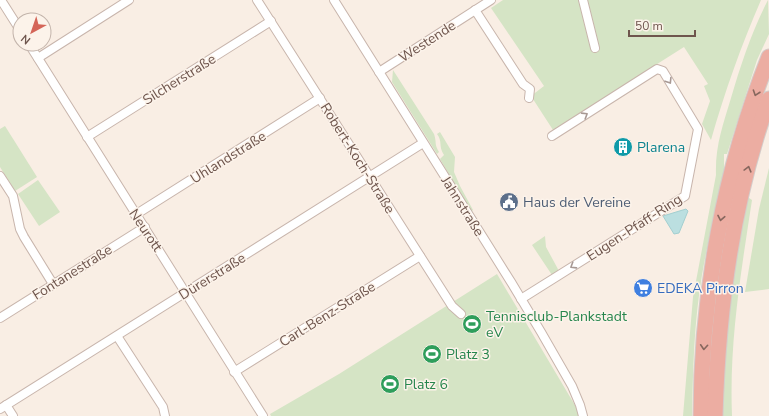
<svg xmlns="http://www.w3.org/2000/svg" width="769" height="416" viewBox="0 0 769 416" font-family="'Nunito Sans',sans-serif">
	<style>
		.green { fill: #d5e4c5 }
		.water { fill: #bbdfe0; stroke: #a3cfd0 }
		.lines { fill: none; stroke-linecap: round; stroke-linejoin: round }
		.street-casing { stroke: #c8b5ac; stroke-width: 10 }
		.highway-casing { stroke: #d4ccca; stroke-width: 17 }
		.street { stroke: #fff; stroke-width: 8 }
		.highway { stroke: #ecada2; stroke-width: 15 }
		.oneway { stroke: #a89994 }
		.oneway2 { stroke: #87675e }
		.labels { text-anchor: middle; stroke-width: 3; stroke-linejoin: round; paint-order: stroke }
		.street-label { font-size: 14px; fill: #6e554d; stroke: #fcf3ea }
		.culture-label { font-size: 14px; fill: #0d838f; stroke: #fcf3ea; text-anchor: start }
		.service-label { font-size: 14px; fill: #4e5e75; stroke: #fcf3ea; text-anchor: start }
		.shop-label { font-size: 14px; fill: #366cbe; stroke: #fcf3ea; text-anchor: start }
		.leisure-label { font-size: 14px; fill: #27864d; stroke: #fcf3ea; text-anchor: start }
	</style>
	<rect width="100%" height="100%" fill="#f9eee4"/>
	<g class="green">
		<path d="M503,0h258c-20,46 -36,91 -50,140l-9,-16 8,-23 -6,-15 4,-2 -24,-37 -131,83 -22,-34 13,-10 -53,-78z"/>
		<path d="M768,0l1,34 -12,26 -30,94h-3v16c-8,35 -16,70 -22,105 -8,47 -9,94 -10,141h-9l10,-119 23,-122c-1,-29 7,-50 15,-77 10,-34 21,-67 37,-98z"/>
		<path d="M393,70l41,64c3,9 0,10 5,18l-2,2 -45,-72z"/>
		<path d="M5,126l32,51 -22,14 -15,-24v-38z"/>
		<path d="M440,132l15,25 -1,15 6,14 13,24 -2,2 -31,-53 4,-4c-6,-9 -1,-13 -7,-21z"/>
		<path d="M769,168v121l-24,3 14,-83z"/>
		<path d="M38,180l22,32 -21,14 -21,-32z"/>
		<path d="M746,196l6,4c-11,72 -23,143 -20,216h-11l3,-88z"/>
		<path d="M545,236l1,11 13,24 -7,4 -20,-30z"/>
		<path d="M497,274l82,138v4h-308l-1,-2 69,-40z"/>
	</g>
	<path class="water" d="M686,209l2,2 -9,22 -5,1 -11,-18z"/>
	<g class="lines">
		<defs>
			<g id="street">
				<path d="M1,0l19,30"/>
				<path d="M257,0l195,306 9,8"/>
				<path d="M334,0l177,282 30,50 31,54 8,19 3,11"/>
				<path d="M583,0l12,48"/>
				<path d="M475,10l48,74 7,5 -1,9"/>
				<path d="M29,44l234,372"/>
				<path d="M38,58l91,-58"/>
				<path d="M379,72l112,-72"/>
				<path d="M87,137l184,-116"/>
				<path d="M0,176l13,20 7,33 4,8 29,47"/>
				<path d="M135,215l185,-117"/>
				<path d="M521,299l164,-103 13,-67 -35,-58 -6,-2 -105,67"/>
				<path d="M0,318l145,-91"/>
				<path d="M117,336l46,71 2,9"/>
				<path d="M234,372l186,-116"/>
				<path d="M6,405l7,11"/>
				<path d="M0,409l423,-266"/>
			</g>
			<g id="highway">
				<path d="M701,416c0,-122 23,-246 68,-359"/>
				<path d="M715,416c3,-107 17,-216 54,-317"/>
			</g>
		</defs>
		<use href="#street" class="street-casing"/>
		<use href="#highway" class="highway-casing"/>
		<use href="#street" class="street"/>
		<use href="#highway" class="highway"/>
	</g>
	<defs><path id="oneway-chevron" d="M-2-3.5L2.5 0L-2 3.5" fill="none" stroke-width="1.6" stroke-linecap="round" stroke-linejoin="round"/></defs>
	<g class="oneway">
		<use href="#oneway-chevron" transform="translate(669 81) rotate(58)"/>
		<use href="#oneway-chevron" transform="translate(585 115) rotate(-32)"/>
		<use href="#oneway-chevron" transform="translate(573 266) rotate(148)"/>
	</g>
	<g class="oneway2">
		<use href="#oneway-chevron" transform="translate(756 93) rotate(109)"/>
		<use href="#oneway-chevron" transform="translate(748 169) rotate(-75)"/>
		<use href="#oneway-chevron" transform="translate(721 218) rotate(101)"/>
		<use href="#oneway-chevron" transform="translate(704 347) rotate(94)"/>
	</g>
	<defs>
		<symbol id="building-disc" viewBox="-11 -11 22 22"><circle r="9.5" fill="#0f9aa8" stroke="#fcf3ea"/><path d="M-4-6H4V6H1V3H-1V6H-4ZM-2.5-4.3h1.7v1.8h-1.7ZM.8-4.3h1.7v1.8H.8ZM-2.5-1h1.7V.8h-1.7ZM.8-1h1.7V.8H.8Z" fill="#fff"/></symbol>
		<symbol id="civic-disc" viewBox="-11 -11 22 22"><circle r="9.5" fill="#5c6f8a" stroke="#fcf3ea"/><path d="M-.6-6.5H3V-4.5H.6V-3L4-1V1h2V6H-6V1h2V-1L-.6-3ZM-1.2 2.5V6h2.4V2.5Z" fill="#fff"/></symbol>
		<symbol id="supermarket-disc" viewBox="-11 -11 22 22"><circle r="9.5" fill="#3f7fe0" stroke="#fcf3ea"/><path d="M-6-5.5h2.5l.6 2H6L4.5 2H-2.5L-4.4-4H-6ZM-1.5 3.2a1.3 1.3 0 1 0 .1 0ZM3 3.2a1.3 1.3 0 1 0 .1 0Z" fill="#fff"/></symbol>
		<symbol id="stadium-disc" viewBox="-11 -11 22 22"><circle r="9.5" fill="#2e9e5b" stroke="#fcf3ea"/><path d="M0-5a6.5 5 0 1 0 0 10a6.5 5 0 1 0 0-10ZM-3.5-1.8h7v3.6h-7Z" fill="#fff"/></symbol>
	</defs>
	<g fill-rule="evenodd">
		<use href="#building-disc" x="612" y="136" width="22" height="22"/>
		<use href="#civic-disc" x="498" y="191" width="22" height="22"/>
		<use href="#supermarket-disc" x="632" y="277" width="22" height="22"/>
		<use href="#stadium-disc" x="461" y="313" width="22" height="22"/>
		<use href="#stadium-disc" x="421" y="343" width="22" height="22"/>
		<use href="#stadium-disc" x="379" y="373" width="22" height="22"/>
	</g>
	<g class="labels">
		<g class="street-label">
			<text transform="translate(427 41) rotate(-33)" y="5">Westende</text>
			<text transform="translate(179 79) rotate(-32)" y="5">Silcherstraße</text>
			<text transform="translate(228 157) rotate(-32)" y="5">Uhlandstraße</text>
			<text transform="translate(358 158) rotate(58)" y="5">Robert-Koch-Straße</text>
			<text transform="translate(463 206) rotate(58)" y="5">Jahnstraße</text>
			<text transform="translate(634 227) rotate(-33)" y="5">Eugen-Pfaff-Ring</text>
			<text transform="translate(146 230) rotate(56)" y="5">Neurott</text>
			<text transform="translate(72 272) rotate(-32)" y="5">Fontanestraße</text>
			<text transform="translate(212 276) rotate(-32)" y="5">Dürerstraße</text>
			<text transform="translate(327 314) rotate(-32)" y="5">Carl-Benz-Straße</text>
		</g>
		<g class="culture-label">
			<text x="637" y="152">Plarena</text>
		</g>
		<g class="service-label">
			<text x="523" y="207">Haus der Vereine</text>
		</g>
		<g class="shop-label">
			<text x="657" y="293">EDEKA Pirron</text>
		</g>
		<g class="leisure-label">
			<text x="486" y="321">Tennisclub-Plankstadt<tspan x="486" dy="16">eV</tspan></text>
			<text x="446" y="359">Platz 3</text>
			<text x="404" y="389">Platz 6</text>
		</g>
	</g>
	<g transform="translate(32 32) rotate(220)"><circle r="19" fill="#fcf3ea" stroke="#c3b4ab"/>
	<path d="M0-3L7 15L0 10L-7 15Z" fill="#d46558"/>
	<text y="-6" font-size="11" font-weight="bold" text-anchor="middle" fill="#6e554d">N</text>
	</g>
	<path d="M629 30v6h66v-6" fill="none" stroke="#6e554d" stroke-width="2"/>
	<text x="635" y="30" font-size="12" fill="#6e554d" stroke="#fcf3ea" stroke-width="3" paint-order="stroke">50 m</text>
</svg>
